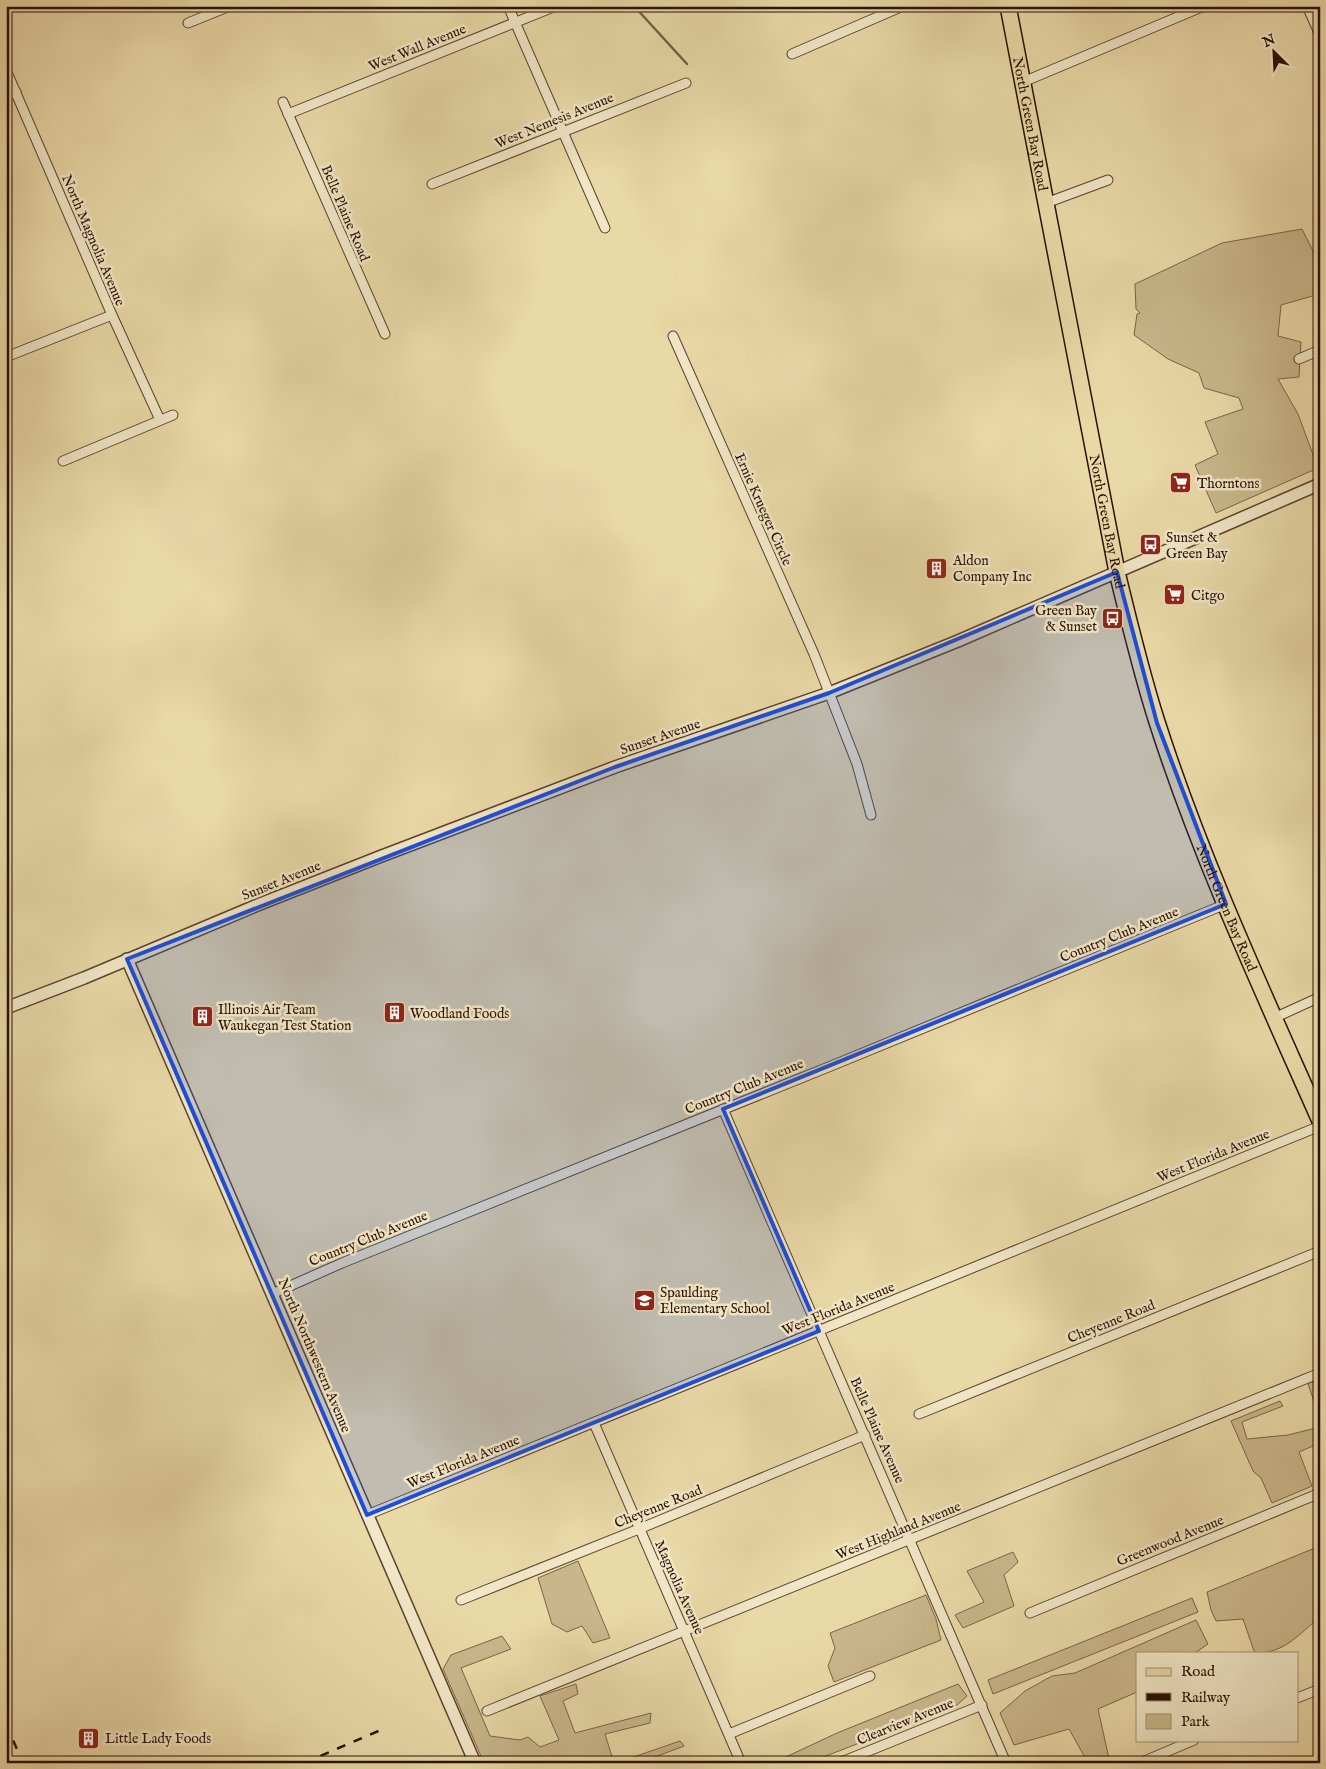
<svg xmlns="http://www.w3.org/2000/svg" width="1326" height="1769" viewBox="0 0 1326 1769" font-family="'IM FELL English',serif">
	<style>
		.green { fill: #c9b78b; stroke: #7a6448 }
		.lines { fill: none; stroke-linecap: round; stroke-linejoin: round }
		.stream { stroke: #766045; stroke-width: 2.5 }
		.minor-casing { stroke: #5a422e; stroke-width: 11 }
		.tertiary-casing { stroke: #5a422e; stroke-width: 14 }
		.primary-casing { stroke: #2b1005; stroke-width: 18 }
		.minor { stroke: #f1e6c6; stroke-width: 9 }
		.tertiary { stroke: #f1e6c6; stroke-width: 11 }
		.primary { stroke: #e9d9a7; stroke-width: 15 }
		.rail { stroke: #2b1005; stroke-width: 2.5; stroke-dasharray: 9 9; stroke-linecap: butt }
		.marked { fill: #1d4ed8; fill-opacity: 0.2; stroke: #1d4ed8; stroke-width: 4; stroke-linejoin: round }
		.labels { text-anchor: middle; stroke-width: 5; stroke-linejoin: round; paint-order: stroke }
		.street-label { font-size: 14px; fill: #2b1005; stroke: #f1e6c6 }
		.poi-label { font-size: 14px; fill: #2b1005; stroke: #f1e6c6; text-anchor: start }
	</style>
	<rect width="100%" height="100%" fill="#e9d9a7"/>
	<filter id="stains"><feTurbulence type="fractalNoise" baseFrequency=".004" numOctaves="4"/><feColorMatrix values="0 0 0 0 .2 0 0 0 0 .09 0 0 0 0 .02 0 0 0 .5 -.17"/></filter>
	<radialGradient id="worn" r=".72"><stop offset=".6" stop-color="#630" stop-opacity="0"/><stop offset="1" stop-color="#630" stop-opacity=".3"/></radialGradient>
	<g class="green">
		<path d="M1302,229l12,24h6v44l-4,-2 -35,10 -3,31 23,6 -2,35 -21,2 20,35 20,54 -102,45 -21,-48 23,-11 -13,-32 38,-13 -4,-11 -35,-10 -5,-15 -31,-14 -34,-24 3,-21 3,-1 -4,-4 -1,-25 87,-41z"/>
		<path d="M1313,1381l7,13v25l-12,-35z"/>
		<path d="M1280,1401l3,5 -41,16 5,17 41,-4 32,-8v16l-21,9 13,34 -40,17 -11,-25 -8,-7 -22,-50z"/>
		<path d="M1320,1546v71c-21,17 -35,36 -64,36l-2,-2 -11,-32 -27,2 -5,-11 -4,-18z"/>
		<path d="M1013,1552l5,10 -14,13 10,31 -51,22 -8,-13 29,-13 -17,-31z"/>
		<path d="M578,1561l32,77 -17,5 -11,-17 -15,6 -15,-8 -14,-46z"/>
		<path d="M926,1595l10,24 5,21 -107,42 -6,-16 7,-18 -5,-15z"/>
		<path d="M1192,1598l6,14 -205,82 -5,-14z"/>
		<path d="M1196,1620l12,24 -13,9h-58v39l-39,17 12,54h-22l-19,-34 -55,16 -14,-32 25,-22 27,-15 23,-3z"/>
		<path d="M502,1636l9,13 -50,19 29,68 30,4 8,-3 12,10 19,-7 -19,-44 36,-12 2,10 -15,7 12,32 76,-20 -1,10 -45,11 9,29h-130l-41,-94 8,-14z"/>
		<path d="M958,1684l9,12 -10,9 -149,58h-35l64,-30z"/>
		<path d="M680,1741l4,5 -45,17h-23z"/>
	</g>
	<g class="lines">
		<path class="stream" d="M634,6l53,58"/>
		<defs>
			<g id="minor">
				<path d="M508,6l97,222"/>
				<path d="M1307,6l13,29"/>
				<path d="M188,23l42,-17"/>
				<path d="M792,54l111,-48"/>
				<path d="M6,70l106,245 48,105"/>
				<path d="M1023,82l181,-76"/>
				<path d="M6,96l10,-4"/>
				<path d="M283,102l102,232"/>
				<path d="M288,114l268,-108"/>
				<path d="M432,184l254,-101"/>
				<path d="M1046,203l62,-23"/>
				<path d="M673,336l141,318 43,110 14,51"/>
				<path d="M6,357l106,-42"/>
				<path d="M1299,359l21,-9"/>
				<path d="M63,461l110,-46"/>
				<path d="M1274,1018l46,-21"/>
				<path d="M723,1109l283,654"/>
				<path d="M272,1294l70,-31 489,-197 395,-162"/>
				<path d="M919,1414l401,-163"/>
				<path d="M594,1423l147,340"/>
				<path d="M367,1515l953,-389"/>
				<path d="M461,1600l178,-71 226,-94"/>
				<path d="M1030,1613l290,-120"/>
				<path d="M1297,1698l23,-9"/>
				<path d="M487,1711l833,-338"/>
				<path d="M729,1734l141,-58"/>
				<path d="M839,1763l143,-58"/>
				<path d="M1140,1763l54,-23"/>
			</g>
			<g id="tertiary">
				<path d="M127,959l348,804"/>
				<path d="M6,1008l78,-30 176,-74 119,-47 236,-90 214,-74 129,-52 362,-157"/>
			</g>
			<g id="primary">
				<path id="s1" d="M1008,6l109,566c12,50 24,100 40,150 44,137 105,268 163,399"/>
			</g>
		</defs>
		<use href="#minor" class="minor-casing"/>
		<use href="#tertiary" class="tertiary-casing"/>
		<use href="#primary" class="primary-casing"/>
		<use href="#minor" class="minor"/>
		<use href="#tertiary" class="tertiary"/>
		<use href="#primary" class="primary"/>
		<g class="rail">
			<path d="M6,1724l17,39"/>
			<path d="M304,1763l79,-34"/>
		</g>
	</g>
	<path class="marked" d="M1117,572l40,151 69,181 -503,205 96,222 -452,184 -240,-556 488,-192 214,-74z"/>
	<defs>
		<symbol id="supermarket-square" viewBox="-11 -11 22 22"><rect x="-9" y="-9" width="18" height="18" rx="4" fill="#8f2418" stroke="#f1e6c6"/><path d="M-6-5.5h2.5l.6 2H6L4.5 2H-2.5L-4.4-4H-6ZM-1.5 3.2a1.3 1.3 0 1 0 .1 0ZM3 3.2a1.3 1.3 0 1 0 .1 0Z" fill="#fff"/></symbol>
		<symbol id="bus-square" viewBox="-11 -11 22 22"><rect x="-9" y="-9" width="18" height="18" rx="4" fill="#8f2418" stroke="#f1e6c6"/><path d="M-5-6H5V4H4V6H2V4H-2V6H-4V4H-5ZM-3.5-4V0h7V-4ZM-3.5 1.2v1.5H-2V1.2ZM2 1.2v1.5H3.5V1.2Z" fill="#fff"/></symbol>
		<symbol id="building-square" viewBox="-11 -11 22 22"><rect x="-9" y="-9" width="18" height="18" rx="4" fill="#8f2418" stroke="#f1e6c6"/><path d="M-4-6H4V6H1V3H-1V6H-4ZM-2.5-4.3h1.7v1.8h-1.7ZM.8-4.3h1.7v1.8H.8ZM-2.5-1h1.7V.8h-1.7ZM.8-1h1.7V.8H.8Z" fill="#fff"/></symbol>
		<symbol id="school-square" viewBox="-11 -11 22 22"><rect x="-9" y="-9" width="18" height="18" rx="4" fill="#8f2418" stroke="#f1e6c6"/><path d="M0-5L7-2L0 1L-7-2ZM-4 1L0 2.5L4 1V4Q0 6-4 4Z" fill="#fff"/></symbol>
	</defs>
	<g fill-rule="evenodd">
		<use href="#supermarket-square" x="1168" y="470" width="25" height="25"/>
		<use href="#bus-square" x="1138" y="532" width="25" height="25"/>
		<use href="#building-square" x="924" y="556" width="25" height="25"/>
		<use href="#supermarket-square" x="1162" y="582" width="25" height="25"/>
		<use href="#bus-square" x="1100" y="606" width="25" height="25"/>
		<use href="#building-square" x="382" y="1000" width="25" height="25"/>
		<use href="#building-square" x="190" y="1004" width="25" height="25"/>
		<use href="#school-square" x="632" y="1288" width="25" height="25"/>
		<use href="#building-square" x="76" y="1726" width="25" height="25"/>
	</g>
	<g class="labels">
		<g class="street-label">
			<text transform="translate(417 47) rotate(-22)" y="5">West Wall Avenue</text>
			<text transform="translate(554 120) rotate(-22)" y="5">West Nemesis Avenue</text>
			<text dy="5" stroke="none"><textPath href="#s1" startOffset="120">North Green Bay Road</textPath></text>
			<text transform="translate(346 213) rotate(67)" y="5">Belle Plaine Road</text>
			<text transform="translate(94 240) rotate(67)" y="5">North Magnolia Avenue</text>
			<text transform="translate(764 509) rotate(66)" y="5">Ernie Krueger Circle</text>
			<text dy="5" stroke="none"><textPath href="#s1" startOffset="525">North Green Bay Road</textPath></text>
			<text transform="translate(660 736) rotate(-19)" y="5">Sunset Avenue</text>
			<text transform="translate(281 880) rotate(-22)" y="5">Sunset Avenue</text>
			<text dy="5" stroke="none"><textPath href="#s1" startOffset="930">North Green Bay Road</textPath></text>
			<text transform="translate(1119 934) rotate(-22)" y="5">Country Club Avenue</text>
			<text transform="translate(744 1086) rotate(-22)" y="5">Country Club Avenue</text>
			<text transform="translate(1213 1155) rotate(-22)" y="5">West Florida Avenue</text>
			<text transform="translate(368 1238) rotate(-22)" y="5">Country Club Avenue</text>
			<text transform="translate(838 1308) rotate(-22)" y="5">West Florida Avenue</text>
			<text transform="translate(1111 1321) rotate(-22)" y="5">Cheyenne Road</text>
			<text transform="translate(315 1355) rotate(67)" y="5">North Northwestern Avenue</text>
			<text transform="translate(878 1430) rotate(66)" y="5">Belle Plaine Avenue</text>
			<text transform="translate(463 1461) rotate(-22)" y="5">West Florida Avenue</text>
			<text transform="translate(658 1506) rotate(-22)" y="5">Cheyenne Road</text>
			<text transform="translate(898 1530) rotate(-22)" y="5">West Highland Avenue</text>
			<text transform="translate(1170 1540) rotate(-22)" y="5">Greenwood Avenue</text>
			<text transform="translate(680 1587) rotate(66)" y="5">Magnolia Avenue</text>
			<text transform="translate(905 1721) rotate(-22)" y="5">Clearview Avenue</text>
		</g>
		<g class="poi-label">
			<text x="1197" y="488">Thorntons</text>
			<text x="1166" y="542">Sunset &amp;<tspan x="1166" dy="16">Green Bay</tspan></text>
			<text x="953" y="565">Aldon<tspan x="953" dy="16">Company Inc</tspan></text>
			<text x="1191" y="600">Citgo</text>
			<text x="1097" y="615" text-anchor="end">Green Bay<tspan x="1097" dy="16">&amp; Sunset</tspan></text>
			<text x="218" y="1014">Illinois Air Team<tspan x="218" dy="16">Waukegan Test Station</tspan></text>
			<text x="410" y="1018">Woodland Foods</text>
			<text x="660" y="1297">Spaulding<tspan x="660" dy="16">Elementary School</tspan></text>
			<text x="105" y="1743">Little Lady Foods</text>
		</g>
	</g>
	<rect width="1326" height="1769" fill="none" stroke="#e9d9a7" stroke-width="25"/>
	<rect x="8" y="8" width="1311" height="1754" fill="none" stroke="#2b1005" stroke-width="2.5"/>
	<rect x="12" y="12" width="1301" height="1744" fill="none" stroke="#2b1005"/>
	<rect x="1136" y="1652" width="162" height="90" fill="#f1e6c6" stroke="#a29079"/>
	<rect x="1146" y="1668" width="25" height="8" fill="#e9d9a7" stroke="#a29079"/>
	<text x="1181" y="1676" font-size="15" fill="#2b1005">Road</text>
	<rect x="1146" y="1693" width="25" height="8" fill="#2b1005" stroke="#a29079"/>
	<text x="1181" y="1702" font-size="15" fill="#2b1005">Railway</text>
	<rect x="1146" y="1714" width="25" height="15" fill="#c9b78b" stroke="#a29079"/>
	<text x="1181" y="1726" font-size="15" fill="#2b1005">Park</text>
	<g transform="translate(1274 52) rotate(336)" stroke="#f1e6c6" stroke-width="4" paint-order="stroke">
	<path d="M0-4L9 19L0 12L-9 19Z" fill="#2b1005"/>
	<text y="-8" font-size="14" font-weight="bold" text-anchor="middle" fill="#2b1005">N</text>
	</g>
	<rect width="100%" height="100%" filter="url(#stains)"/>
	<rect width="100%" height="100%" fill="url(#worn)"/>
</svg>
